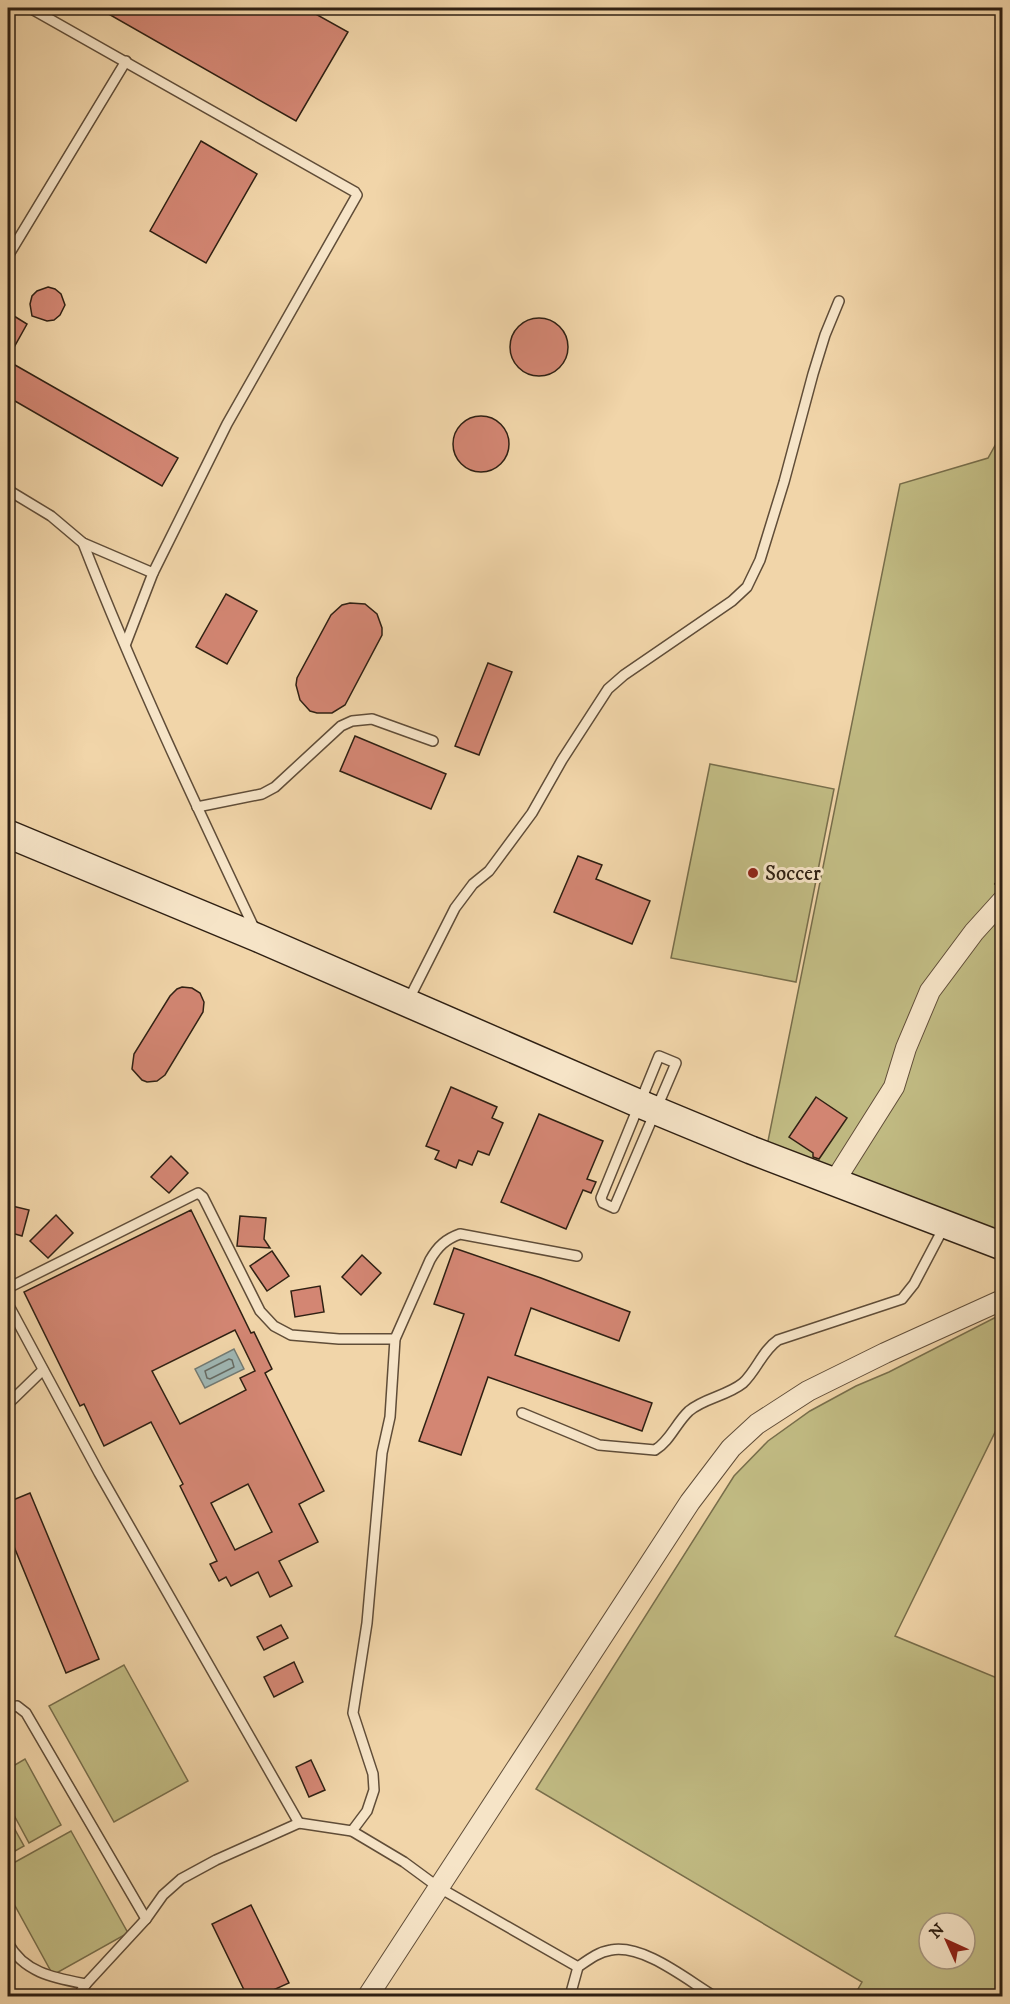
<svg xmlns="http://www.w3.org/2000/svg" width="1010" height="2004" viewBox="0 0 1010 2004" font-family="'IM FELL DW Pica',serif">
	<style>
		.green { fill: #c1bb83; stroke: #786e4b; stroke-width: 1.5; fill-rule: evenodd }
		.water { fill: #9fb6b3; stroke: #727a73; stroke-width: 1.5 }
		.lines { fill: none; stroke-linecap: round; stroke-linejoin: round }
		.shore { stroke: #676b63; stroke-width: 1.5 }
		.building { fill: #d38673; stroke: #2f2013; stroke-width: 1.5; fill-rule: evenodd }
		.lane-casing { stroke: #604d38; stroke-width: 12 }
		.street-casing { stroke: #604d38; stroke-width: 22 }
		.secondary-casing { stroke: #2f2013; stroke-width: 30 }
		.path { stroke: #2f2013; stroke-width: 3; stroke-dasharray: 4.5 3; stroke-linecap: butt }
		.lane { stroke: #f6e4c7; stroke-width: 9 }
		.street { stroke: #f6e4c7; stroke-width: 20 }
		.secondary { stroke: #f6e4c7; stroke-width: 27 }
		.poi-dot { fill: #8f2418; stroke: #f6e4c7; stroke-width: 2 }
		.labels { text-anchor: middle; stroke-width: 6; stroke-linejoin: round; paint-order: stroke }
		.poi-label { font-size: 21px; fill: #2f2013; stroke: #f6e4c7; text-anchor: start }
	</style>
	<rect width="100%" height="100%" fill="#f1d5a9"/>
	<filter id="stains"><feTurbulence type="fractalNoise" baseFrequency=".00333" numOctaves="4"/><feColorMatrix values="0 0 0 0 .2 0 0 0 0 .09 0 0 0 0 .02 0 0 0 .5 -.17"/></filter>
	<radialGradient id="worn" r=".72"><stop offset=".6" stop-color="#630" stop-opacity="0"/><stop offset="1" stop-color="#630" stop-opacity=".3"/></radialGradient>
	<g class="green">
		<path d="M1002,433v816l-235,-103 133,-662 88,-26z"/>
		<path d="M710,764l124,25 -38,193 -125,-24z"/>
		<path d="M1002,1314v104l-107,218 107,44v316h-148l8,-14 -326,-193 198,-313 34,-35 42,-30 46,-25 33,-14zM929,1923h36v36h-36z"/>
		<path d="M124,1665l64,116 -74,41 -65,-116z"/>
		<path d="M25,1759l36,66 -32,18 -21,-39v-35z"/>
		<path d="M8,1817l16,29 -16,9z"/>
		<path d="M71,1831l57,102 -75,42 -45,-82v-27z"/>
	</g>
	<path class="water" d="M234,1349l10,20 -39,19 -10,-19z"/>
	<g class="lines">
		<path class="shore" d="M229,1359l3,1 2,7 -24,12 -3,-1 -2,-7z"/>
	</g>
	<g class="building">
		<path d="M98,8h207l43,24 -52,89z"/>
		<path d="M201,141l56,33 -51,89 -56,-32z"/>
		<path d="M48,287l7,2 6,5 4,11 -5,10 -6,5 -7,1 -15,-5 -2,-12 2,-8 5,-5z"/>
		<path d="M14,316l13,8 -19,34v-30z"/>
		<circle cx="539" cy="347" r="29"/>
		<path d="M8,361l170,97 -16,28 -154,-89z"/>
		<circle cx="481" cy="444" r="28"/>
		<path d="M226,594l31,17 -30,53 -31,-17z"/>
		<path d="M350,603l15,1 12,10 5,14v7l-37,70 -13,8h-15l-7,-2 -10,-11 -4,-15 1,-7 34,-63 11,-10z"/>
		<path d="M488,663l24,9 -33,83 -24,-9z"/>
		<path d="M355,736l91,38 -15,35 -91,-38z"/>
		<path d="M578,856l24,9 -6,14 54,22 -18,43 -78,-32z"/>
		<path d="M182,987l10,1 8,5 4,9 -1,10 -38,63 -8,6 -10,1 -5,-2 -10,-11 2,-15 36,-58 7,-7z"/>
		<path d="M451,1087l46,20 -5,11 11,5 -14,32 -11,-4 -6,14 -13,-5 -3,8 -21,-9 4,-8 -13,-5z"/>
		<path d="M816,1097l31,21 -28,41 -6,-2v-4l-24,-16z"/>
		<path d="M539,1114l64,27 -16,38 9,3 -5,11 -8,-3 -17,39 -65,-27z"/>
		<path d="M171,1156l17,17 -19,20 -18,-16z"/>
		<path d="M8,1205l21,5 -7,26 -14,-4z"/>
		<path d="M191,1210l60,123 3,-1 18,37 -7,4 59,118 -25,13 19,38 -39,19 13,25 -22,11 -12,-25 -27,14 -5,-9 -7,4 -9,-17 7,-3 -37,-75 3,-2 -32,-62 -47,24 -20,-42 -4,2 -56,-114zM235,1330l20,41 -15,7 6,12 -66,34 -28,-53zM248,1484l24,48 -37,18 -24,-47z"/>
		<path d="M56,1215l17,18 -25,25 -18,-17z"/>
		<path d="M240,1216l26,2 -2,21 6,9 -33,-2z"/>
		<path d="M454,1248l87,30 89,34 -11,29 -88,-33 -16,47 137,48 -10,28 -154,-54 -27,78 -42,-14 45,-127 -30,-10z"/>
		<path d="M272,1251l17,25 -22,15 -17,-25z"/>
		<path d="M362,1255l19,18 -20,22 -19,-18z"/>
		<path d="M320,1286l4,26 -29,5 -4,-26z"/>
		<path d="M30,1493l69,166 -33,14 -58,-141v-30z"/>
		<path d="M281,1625l7,13 -24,12 -7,-13z"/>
		<path d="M294,1662l9,20 -29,15 -10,-20z"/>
		<path d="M311,1760l14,30 -16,7 -13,-30z"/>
		<path d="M251,1905l38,78 -29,13h-13l-35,-72z"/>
	</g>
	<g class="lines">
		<defs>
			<g id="lane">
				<path d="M30,8l325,184 2,3 -130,229 -74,149 -27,70"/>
				<path d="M8,256l118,-195"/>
				<path d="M8,490l43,26 32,27 70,30"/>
				<path d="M83,543c51,131 112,260 172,387"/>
				<path d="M197,807l65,-13 13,-7 66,-61 11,-5 20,-2 61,22"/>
				<path d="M408,1001l47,-93 18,-24 16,-13 43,-58 30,-53 46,-71 16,-14 108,-74 15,-14 13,-27 24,-78 29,-108 12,-39 14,-34"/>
				<path d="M659,1056l17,7 -62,145 -11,-5 -2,-5z"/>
				<path d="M8,1288l190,-95 5,4 57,114 14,15 17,9 48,4h56"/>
				<path d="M8,1304l91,169 200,350"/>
				<path d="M8,1404l35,-34"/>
				<path d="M522,1413l77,32 56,5c15,-9 21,-27 34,-39 15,-13 38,-15 54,-28 14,-13 19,-32 35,-43l124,-41 12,-15 30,-57"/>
				<path d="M8,1708l9,-2 9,7 120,206"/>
				<path d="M352,1831l15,-20 7,-21 -1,-16 -20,-61 14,-90 15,-170 8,-36 5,-78 35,-79c8,-14 16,-21 30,-26l117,22"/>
				<path d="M8,1943c16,30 47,35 78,41"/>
				<path d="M78,1996l8,-12 60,-65 17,-24 18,-16 35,-19 83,-37 53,8 52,31 34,25 140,80"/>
				<path d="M570,1996l8,-29c10,-7 20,-15 33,-17 33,-6 76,30 103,46"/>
			</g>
			<g id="street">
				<path d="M837,1182l4,-11 53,-84 12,-39 24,-57 44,-59 28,-31"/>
				<path d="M368,1996l322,-494 41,-54 26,-24 51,-33 77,-38 117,-53"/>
			</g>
			<path id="secondary" d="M8,834l250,104 382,166 111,46 251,96"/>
		</defs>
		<use href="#lane" class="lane-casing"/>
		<use href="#street" class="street-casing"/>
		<use href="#secondary" class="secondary-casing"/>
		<path class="path" d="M995,885l7,-9"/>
		<use href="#lane" class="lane"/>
		<use href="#street" class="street"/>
		<use href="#secondary" class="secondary"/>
	</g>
	<circle class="poi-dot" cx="753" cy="873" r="6"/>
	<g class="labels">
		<g class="poi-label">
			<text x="765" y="880">Soccer</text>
		</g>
	</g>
	<rect width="1010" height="2004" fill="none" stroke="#f1d5a9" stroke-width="30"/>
	<rect x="9" y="9" width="992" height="1986" fill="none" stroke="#2f2013" stroke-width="3"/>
	<rect x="15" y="15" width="980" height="1974" fill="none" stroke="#2f2013" stroke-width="1.5"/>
	<g transform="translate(947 1941) rotate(315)"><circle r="28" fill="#f6e4c7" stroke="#a6967f" stroke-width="1.5"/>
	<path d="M0-4.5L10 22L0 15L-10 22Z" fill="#8f2418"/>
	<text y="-9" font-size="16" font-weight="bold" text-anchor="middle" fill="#2f2013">N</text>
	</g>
	<rect width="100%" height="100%" filter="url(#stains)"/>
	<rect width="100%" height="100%" fill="url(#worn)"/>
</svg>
